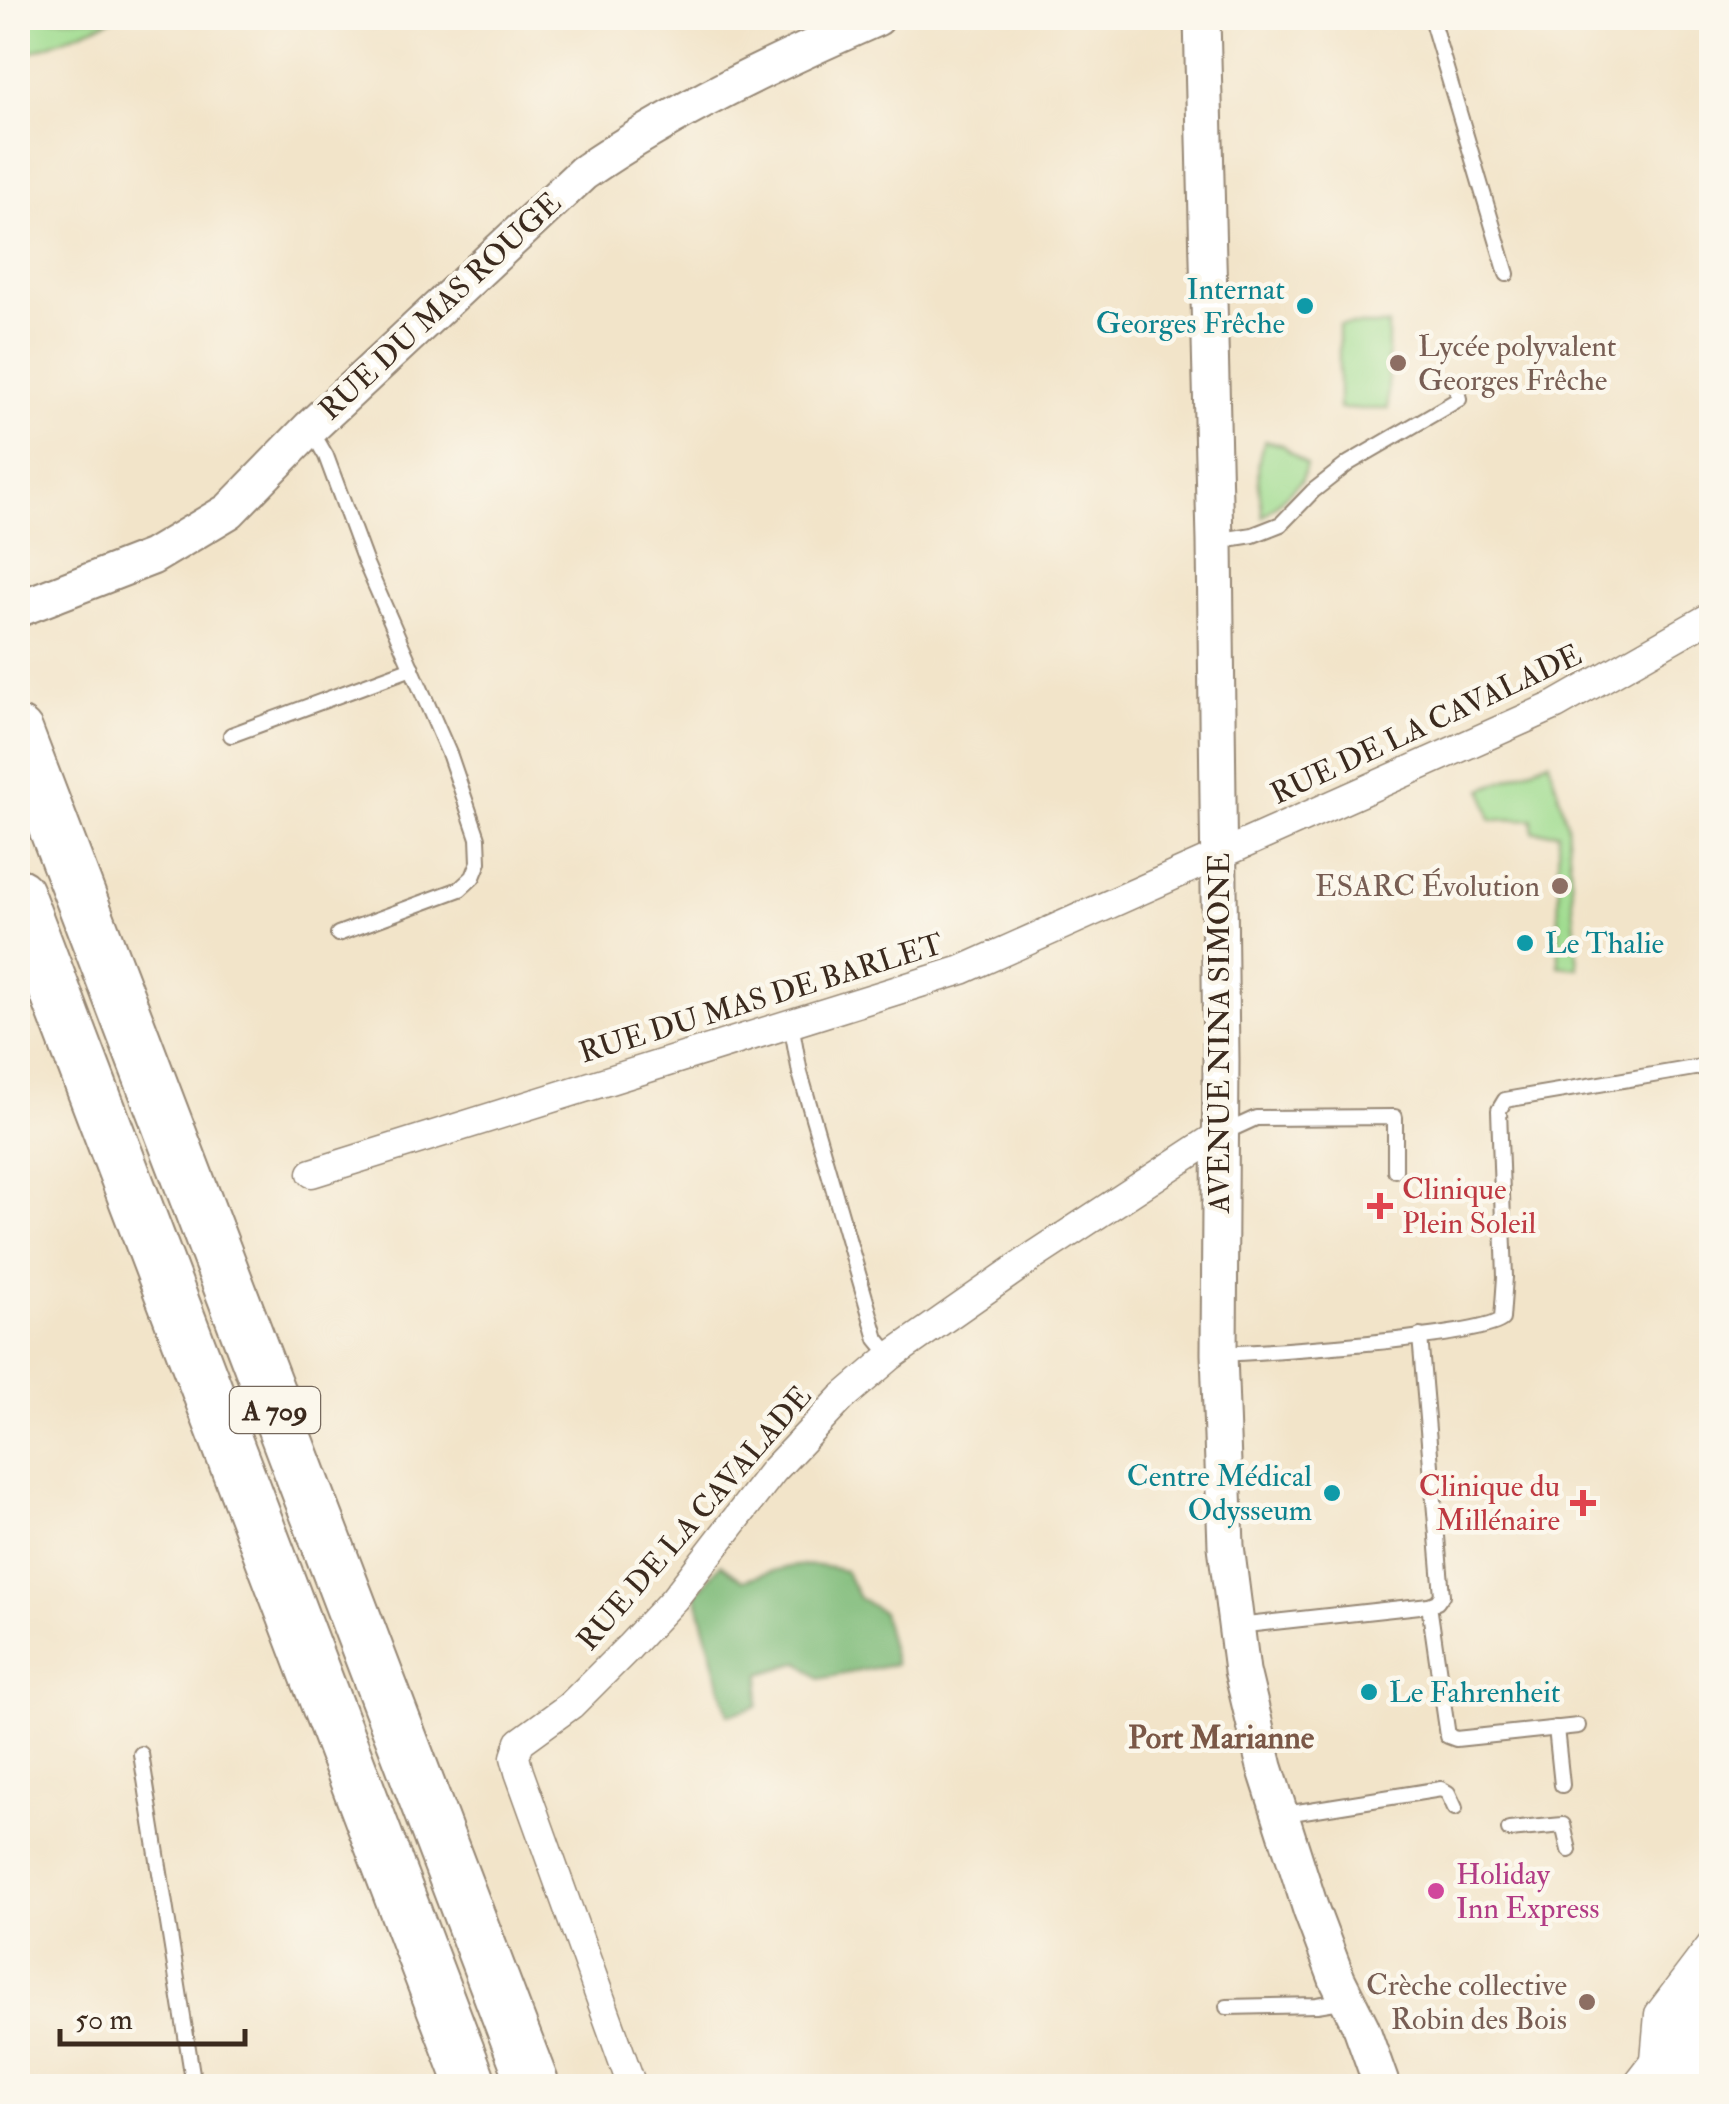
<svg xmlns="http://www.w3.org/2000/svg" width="1729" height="2104" viewBox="0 0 1729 2104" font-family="'IM FELL Double Pica',serif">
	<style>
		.green { fill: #a0dc90; stroke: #6e8357; stroke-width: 2.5 }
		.forest { fill: #80bc7a; stroke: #5e734c; stroke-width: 2.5 }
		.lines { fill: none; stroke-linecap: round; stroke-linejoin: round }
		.service-casing { stroke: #968774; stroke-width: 18 }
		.minor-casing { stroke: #968774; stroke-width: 31 }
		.tertiary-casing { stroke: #968774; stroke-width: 39 }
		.secondary-casing { stroke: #968774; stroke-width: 41 }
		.motorway-casing { stroke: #968774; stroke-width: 54 }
		.service { stroke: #fff; stroke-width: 14 }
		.minor { stroke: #fff; stroke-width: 28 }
		.tertiary { stroke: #fff; stroke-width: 35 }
		.secondary { stroke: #fff; stroke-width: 38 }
		.motorway { stroke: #fff; stroke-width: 50 }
		.culture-dot { fill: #0f9aa8; stroke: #fbf7ec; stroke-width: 4 }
		.education-dot { fill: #8d6e63; stroke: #fbf7ec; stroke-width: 4 }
		.health-dot { fill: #e0444e; stroke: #fbf7ec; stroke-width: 4 }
		.hotel-dot { fill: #d1479c; stroke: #fbf7ec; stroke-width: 4 }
		.labels { text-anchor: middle; stroke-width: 9; stroke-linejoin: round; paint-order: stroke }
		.shield { fill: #fbf7ec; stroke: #75685c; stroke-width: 2.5 }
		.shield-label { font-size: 28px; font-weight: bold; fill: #3b2a1e }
		.culture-label { font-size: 30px; fill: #0d838f; stroke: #fbf7ec; text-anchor: end }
		.street-label { font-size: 30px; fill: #3b2a1e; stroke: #fbf7ec }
		.education-label { font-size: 30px; fill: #785e54; stroke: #fbf7ec; text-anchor: end }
		.health-label { font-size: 30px; fill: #be3a42; stroke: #fbf7ec; text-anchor: start }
		.hotel-label { font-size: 30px; fill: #b23c85; stroke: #fbf7ec; text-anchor: start }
		.neighbourhood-label { font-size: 32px; font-weight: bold; fill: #7b5847; stroke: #fbf7ec }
	</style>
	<rect width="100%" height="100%" fill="#fbf7ec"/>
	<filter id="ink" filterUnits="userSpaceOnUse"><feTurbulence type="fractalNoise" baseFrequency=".01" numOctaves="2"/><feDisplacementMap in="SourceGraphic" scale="20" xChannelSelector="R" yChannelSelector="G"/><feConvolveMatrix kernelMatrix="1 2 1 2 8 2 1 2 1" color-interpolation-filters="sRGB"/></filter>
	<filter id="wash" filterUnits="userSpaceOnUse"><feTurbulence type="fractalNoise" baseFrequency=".0048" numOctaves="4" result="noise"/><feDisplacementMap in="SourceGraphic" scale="40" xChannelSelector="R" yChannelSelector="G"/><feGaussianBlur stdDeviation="2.25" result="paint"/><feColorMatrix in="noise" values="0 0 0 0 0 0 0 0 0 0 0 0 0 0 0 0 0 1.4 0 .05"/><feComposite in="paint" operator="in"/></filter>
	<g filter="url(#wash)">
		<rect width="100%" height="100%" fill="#f2e4c9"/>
		<g class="green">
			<path d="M18,18h97l-97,40z"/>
			<rect x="1339" y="325" width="49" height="84"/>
			<path d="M1265,441l17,4 24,20 -4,15 -39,37c-3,-24 -10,-55 2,-76z"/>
			<path d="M1549,761l18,62 11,145 -19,-2 -1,-134h-25v-13l-42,1 -8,-31z"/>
		</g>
		<path class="forest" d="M721,1564l22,16c43,-13 56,-20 102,-9l14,27 23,14 13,52 -76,15 -19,-17 -39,12 -3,32 -30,9 -32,-121z"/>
	</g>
	<g filter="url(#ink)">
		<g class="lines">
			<defs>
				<g id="service">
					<path d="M1431,18l76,256"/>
					<path d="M311,430l15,26 40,108 84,192 28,82 1,24 -6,15 -13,12 -122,45"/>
					<path d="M1215,541l38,-6 28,-11 32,-33 36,-28 110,-64 -4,-16"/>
					<path d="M231,735l181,-67"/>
					<path d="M791,1023l9,50 77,266 14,17"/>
					<path d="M1221,1134l35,-16 139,-1v53"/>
					<path d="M1220,1354c41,-2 263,-16 282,-35l3,-42 -6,-167 6,-10 207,-35"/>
					<path d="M1429,1605l19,131 8,3 122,-13"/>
					<path d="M1237,1626l192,-21 8,-3 5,-7 -22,-259"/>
					<path d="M1556,1728l6,57"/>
					<path d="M141,1754l53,332"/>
					<path d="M1279,1815l162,-26 7,4 7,15"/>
					<path d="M1509,1830l54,-5 6,25"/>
					<path d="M1227,2007l90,-2 30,-5"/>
				</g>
				<g id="minor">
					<path d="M312,1173l650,-203 594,-265 156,-89"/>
					<path d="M1654,2071l5,-57 53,-70"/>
					<path d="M632,2086l-113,-314 -4,-15 5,-15 51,-37 58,-58 45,-48 99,-128 69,-73 49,-42 143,-100 186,-122"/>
				</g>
				<g id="tertiary">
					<path d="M1202,18l13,523 6,519 -2,294 7,192 16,125 23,96 46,143 26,69 24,48 21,59"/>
					<path d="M18,609l134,-52 77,-46 81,-83 273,-255c93,-64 192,-110 294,-155"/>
				</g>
				<g id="secondary">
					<path d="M1642,2086l70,-91"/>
					<path d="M1683,2086l29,-36"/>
				</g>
				<g id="motorway">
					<path d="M18,733l516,1353"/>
					<path d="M18,894l454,1192"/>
				</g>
			</defs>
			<use href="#service" class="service-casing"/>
			<use href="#minor" class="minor-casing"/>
			<use href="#tertiary" class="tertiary-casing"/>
			<use href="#secondary" class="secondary-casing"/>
			<use href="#motorway" class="motorway-casing"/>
			<use href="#service" class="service"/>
			<use href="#minor" class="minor"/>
			<use href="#tertiary" class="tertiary"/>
			<use href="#secondary" class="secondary"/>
			<use href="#motorway" class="motorway"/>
		</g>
	</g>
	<g class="culture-dot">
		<circle cx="1305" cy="306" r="10"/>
		<circle cx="1525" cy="943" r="10"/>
		<circle cx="1332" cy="1493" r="10"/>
		<circle cx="1369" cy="1692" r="10"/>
	</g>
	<g class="education-dot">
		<circle cx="1398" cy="363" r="10"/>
		<circle cx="1560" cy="886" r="10"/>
		<circle cx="1587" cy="2002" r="10"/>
	</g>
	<g class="health-dot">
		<path d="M1375 1191h10v10h10v10h-10v10h-10v-10h-10v-10h10z"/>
		<path d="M1578 1488h10v10h10v10h-10v10h-10v-10h-10v-10h10z"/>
	</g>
	<circle class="hotel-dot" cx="1436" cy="1891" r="10"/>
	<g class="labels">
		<rect class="shield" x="230" y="1387" width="90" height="46" rx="8"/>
		<g class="shield-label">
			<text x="275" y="1420">A 709</text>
		</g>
		<g class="culture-label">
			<text x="1285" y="299">Internat<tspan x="1285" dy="34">Georges Frêche</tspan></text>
			<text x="1545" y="953" text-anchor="start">Le Thalie</text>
			<text x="1312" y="1486">Centre Médical<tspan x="1312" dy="34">Odysseum</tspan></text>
			<text x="1389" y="1702" text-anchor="start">Le Fahrenheit</text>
		</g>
		<g class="street-label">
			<text transform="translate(440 306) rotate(-43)" y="10">RUE DU MAS ROUGE</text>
			<text transform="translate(1426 724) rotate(-25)" y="10">RUE DE LA CAVALADE</text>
			<text transform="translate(761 998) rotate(-17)" y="10">RUE DU MAS DE BARLET</text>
			<text transform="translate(1219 1033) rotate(-90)" y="10">AVENUE NINA SIMONE</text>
			<text transform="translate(694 1518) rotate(-49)" y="10">RUE DE LA CAVALADE</text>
		</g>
		<g class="education-label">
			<text x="1418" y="356" text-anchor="start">Lycée polyvalent<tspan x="1418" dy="34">Georges Frêche</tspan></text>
			<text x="1540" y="896">ESARC Évolution</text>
			<text x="1567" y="1995">Crèche collective<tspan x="1567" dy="34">Robin des Bois</tspan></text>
		</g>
		<g class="health-label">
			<text x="1402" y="1199">Clinique<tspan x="1402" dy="34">Plein Soleil</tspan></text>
			<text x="1560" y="1496" text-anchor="end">Clinique du<tspan x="1560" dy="34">Millénaire</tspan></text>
		</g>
		<g class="hotel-label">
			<text x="1456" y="1884">Holiday<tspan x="1456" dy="34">Inn Express</tspan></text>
		</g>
		<g class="neighbourhood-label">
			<text x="1221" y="1748">Port Marianne</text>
		</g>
	</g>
	<rect width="1729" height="2104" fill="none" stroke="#fbf7ec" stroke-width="60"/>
	<path d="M60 2029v15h185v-15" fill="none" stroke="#3b2a1e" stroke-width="5"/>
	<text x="75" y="2029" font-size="30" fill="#3b2a1e" stroke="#fbf7ec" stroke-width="8" paint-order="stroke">50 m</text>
</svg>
